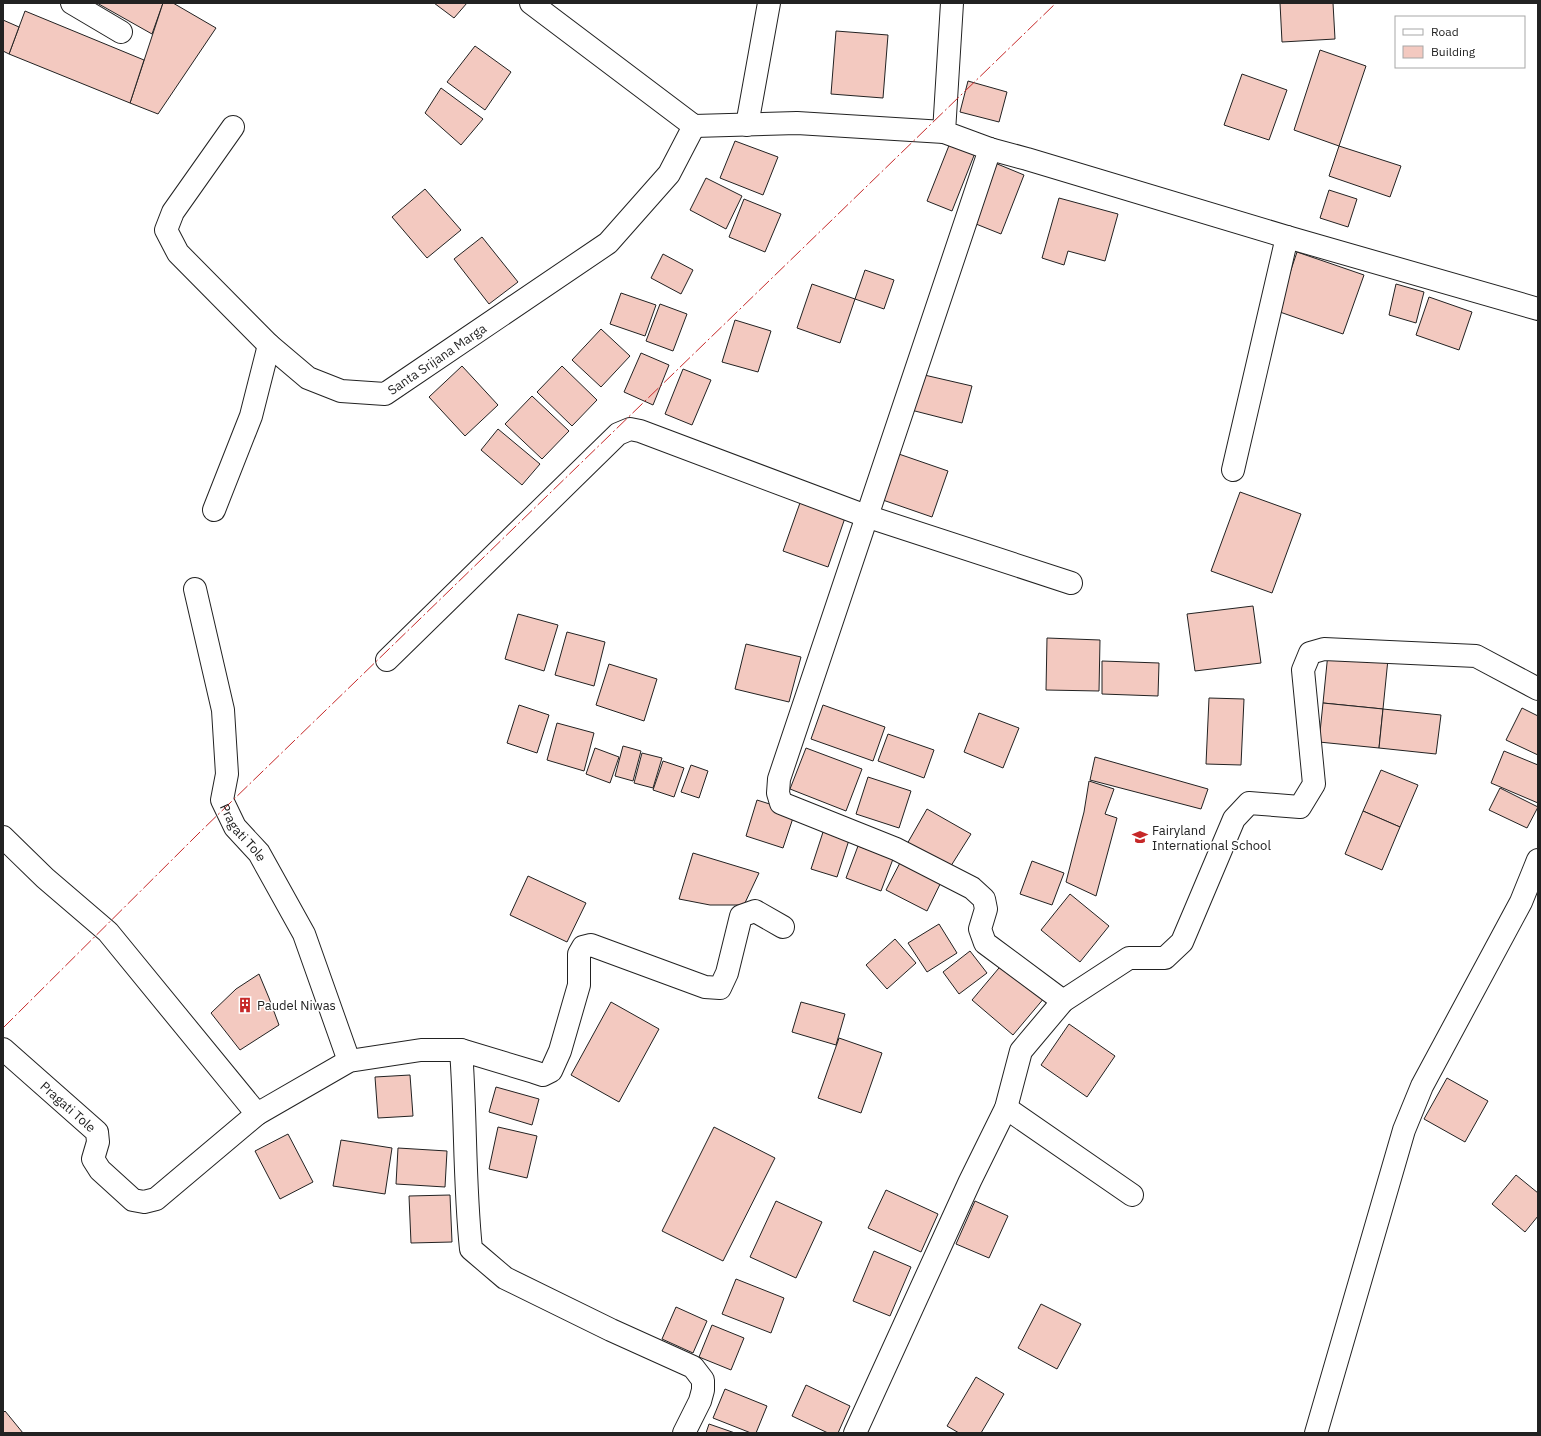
<svg xmlns="http://www.w3.org/2000/svg" width="1541" height="1436" viewBox="0 0 1541 1436" font-family="'IBM Plex Sans',sans-serif">
	<style>
		.building { fill: #f3c9c0; stroke: #222 }
		.lines { fill: none; stroke-linecap: round; stroke-linejoin: round }
		.minor-casing { stroke: #222; stroke-width: 24 }
		.minor { stroke: #fff; stroke-width: 22 }
		.power { stroke: #c62828; stroke-width: 1; stroke-dasharray: 14 3 2 3; stroke-linecap: butt }
		.labels { text-anchor: middle; stroke-width: 3; stroke-linejoin: round; paint-order: stroke }
		.street-label { font-size: 13px; fill: #222; stroke: #fff }
		.poi-label { font-size: 13px; fill: #222; stroke: #fff; text-anchor: start }
	</style>
	<rect width="100%" height="100%" fill="#fff"/>
	<g class="building">
		<path d="M97,3h66l-11,31z"/>
		<path d="M163,3h10l43,25 -58,86 -28,-11z"/>
		<path d="M434,3h33l-13,15z"/>
		<path d="M1280,3h53l2,36 -53,3z"/>
		<path d="M25,11l119,49 -14,43 -121,-49z"/>
		<path d="M3,20l16,7 -10,27 -6,-3z"/>
		<path d="M836,31l52,4 -5,63 -52,-4z"/>
		<path d="M475,46l36,26 -26,38 -38,-28z"/>
		<path d="M1320,50l46,16 -27,80 -45,-16z"/>
		<path d="M1242,74l45,16 -18,50 -45,-15z"/>
		<path d="M968,81l39,11 -8,30 -39,-10z"/>
		<path d="M441,88l42,31 -22,26 -36,-32z"/>
		<path d="M735,141l43,16 -15,38 -43,-17z"/>
		<path d="M950,143l25,10 -23,58 -25,-10z"/>
		<path d="M1339,146l62,20 -11,31 -61,-21z"/>
		<path d="M995,163l29,12 -23,59 -30,-12z"/>
		<path d="M706,178l36,18 -16,33 -36,-19z"/>
		<path d="M425,189l36,41 -34,28 -35,-41z"/>
		<path d="M1329,190l28,9 -9,28 -28,-9z"/>
		<path d="M1059,198l59,16 -13,47 -37,-10 -4,14 -22,-7z"/>
		<path d="M744,199l37,15 -16,38 -36,-15z"/>
		<path d="M482,237l36,45 -29,22 -35,-45z"/>
		<path d="M1297,252l67,23 -21,59 -66,-23z"/>
		<path d="M663,254l30,16 -12,24 -30,-16z"/>
		<path d="M865,270l29,10 -10,29 -29,-10z"/>
		<path d="M812,284l43,15 -15,44 -43,-15z"/>
		<path d="M1396,284l28,8 -8,31 -27,-8z"/>
		<path d="M621,293l35,12 -11,31 -35,-12z"/>
		<path d="M1429,297l43,15 -13,38 -43,-15z"/>
		<path d="M660,304l27,10 -14,37 -27,-10z"/>
		<path d="M735,320l36,11 -13,41 -36,-10z"/>
		<path d="M601,329l29,27 -29,31 -29,-27z"/>
		<path d="M641,353l28,12 -16,40 -29,-13z"/>
		<path d="M462,366l36,39 -33,31 -36,-39z"/>
		<path d="M562,366l35,34 -25,26 -35,-34z"/>
		<path d="M683,369l28,11 -19,45 -27,-11z"/>
		<path d="M920,374l52,12 -10,37 -51,-13z"/>
		<path d="M532,396l37,35 -27,28 -37,-35z"/>
		<path d="M498,429l42,35 -18,21 -41,-35z"/>
		<path d="M893,452l55,19 -16,46 -55,-19z"/>
		<path d="M1240,492l61,22 -29,79 -61,-22z"/>
		<path d="M801,500l45,15 -18,52 -45,-16z"/>
		<path d="M1253,606l8,57 -66,8 -8,-57z"/>
		<path d="M518,614l40,11 -14,46 -39,-12z"/>
		<path d="M567,632l38,10 -11,44 -39,-11z"/>
		<path d="M1047,638l53,2 -1,51 -53,-1z"/>
		<path d="M746,644l55,13 -12,45 -54,-13z"/>
		<path d="M1328,653l60,6 -5,50 -60,-6z"/>
		<path d="M1102,661l57,2 -1,33 -56,-2z"/>
		<path d="M609,664l48,15 -13,42 -48,-16z"/>
		<path d="M1209,698l35,1 -3,66 -35,-1z"/>
		<path d="M1323,703l60,6 -4,39 -60,-6z"/>
		<path d="M519,705l30,10 -12,38 -30,-10z"/>
		<path d="M823,705l62,22 -12,34 -62,-22z"/>
		<path d="M1522,708l16,8v39l-32,-15z"/>
		<path d="M1383,709l58,6 -5,39 -57,-6z"/>
		<path d="M979,713l40,15 -16,40 -39,-16z"/>
		<path d="M557,723l37,10 -10,38 -37,-11z"/>
		<path d="M888,734l46,16 -10,28 -46,-17z"/>
		<path d="M623,746l18,5 -8,30 -18,-5z"/>
		<path d="M595,748l24,9 -9,26 -24,-9z"/>
		<path d="M806,748l56,21 -16,42 -56,-22z"/>
		<path d="M1504,751l34,14v38l-47,-20z"/>
		<path d="M642,753l20,5 -9,30 -19,-5z"/>
		<path d="M1095,757l113,32 -7,20 -111,-29z"/>
		<path d="M663,761l21,7 -10,29 -21,-7z"/>
		<path d="M691,765l17,6 -9,27 -18,-6z"/>
		<path d="M1381,770l37,15 -18,42 -37,-16z"/>
		<path d="M868,777l43,14 -12,37 -43,-14z"/>
		<path d="M1089,781l25,8 -9,25 12,4 -21,78 -30,-14 18,-70z"/>
		<path d="M1500,788l38,19 -11,21 -38,-18z"/>
		<path d="M757,800l38,12 -12,36 -37,-12z"/>
		<path d="M927,809l44,25 -22,35 -42,-25z"/>
		<path d="M1363,811l37,16 -18,43 -37,-16z"/>
		<path d="M824,829l26,8 -13,40 -26,-8z"/>
		<path d="M858,846l35,13 -12,32 -35,-13z"/>
		<path d="M693,853l66,20 -15,32h-34l-31,-6z"/>
		<path d="M904,855l40,21 -17,35 -41,-21z"/>
		<path d="M1032,861l32,12 -12,32 -32,-11z"/>
		<path d="M528,876l58,27 -19,39 -57,-27z"/>
		<path d="M1070,894l39,32 -29,36 -39,-32z"/>
		<path d="M939,924l18,29 -30,19 -19,-29z"/>
		<path d="M895,939l21,24 -29,26 -21,-24z"/>
		<path d="M970,951l17,22 -28,21 -16,-22z"/>
		<path d="M1004,962l41,35 -32,38 -41,-35z"/>
		<path d="M259,974l10,24 10,27 -39,25 -29,-37 25,-24z"/>
		<path d="M611,1002l48,27 -40,73 -48,-27z"/>
		<path d="M801,1002l44,12 -9,31 -44,-13z"/>
		<path d="M1069,1024l46,32 -28,41 -46,-32z"/>
		<path d="M839,1038l43,15 -21,60 -43,-15z"/>
		<path d="M410,1075l3,41 -35,2 -3,-41z"/>
		<path d="M1447,1078l41,23 -23,41 -41,-23z"/>
		<path d="M496,1087l43,12 -7,26 -43,-13z"/>
		<path d="M498,1127l39,9 -10,42 -38,-9z"/>
		<path d="M714,1127l61,31 -52,103 -61,-30z"/>
		<path d="M288,1134l25,48 -33,17 -25,-48z"/>
		<path d="M341,1140l51,8 -7,46 -52,-8z"/>
		<path d="M398,1148l49,3 -2,36 -49,-3z"/>
		<path d="M1516,1175l22,18v23l-13,16 -33,-28z"/>
		<path d="M886,1190l52,24 -17,38 -53,-24z"/>
		<path d="M450,1195l2,47 -41,1 -2,-47z"/>
		<path d="M776,1201l46,21 -26,56 -46,-21z"/>
		<path d="M975,1201l33,15 -19,42 -33,-14z"/>
		<path d="M874,1251l37,16 -21,49 -37,-15z"/>
		<path d="M736,1279l48,19 -13,35 -49,-19z"/>
		<path d="M1041,1304l40,20 -24,45 -39,-21z"/>
		<path d="M676,1307l31,14 -14,32 -31,-14z"/>
		<path d="M712,1325l32,13 -13,32 -32,-13z"/>
		<path d="M976,1377l28,17 -23,39h-22l-12,-7z"/>
		<path d="M806,1385l44,21 -12,27h-10l-36,-17z"/>
		<path d="M725,1389l42,17 -11,27h-5l-38,-15z"/>
		<path d="M5,1411l18,22h-20v-20z"/>
		<path d="M709,1424l26,9h-29z"/>
	</g>
	<g class="lines">
		<defs>
			<g id="minor">
				<path d="M72,3l49,29"/>
				<path d="M531,3l163,123 103,-3 147,9"/>
				<path d="M952,3l-8,129 46,17 37,10 260,78 251,72"/>
				<path d="M747,125l22,-122"/>
				<path id="s1" d="M233,127l-60,85 -7,18 12,23 91,92 39,33 33,13 44,3 223,-151 61,-69 25,-48"/>
				<path d="M990,149l-211,630 -1,14 3,10 115,46 76,39 12,11 2,10 -6,20 5,14 78,58"/>
				<path d="M1233,470l54,-233"/>
				<path d="M214,510l37,-94 18,-71"/>
				<path id="s2" d="M195,589l28,121 4,64 -5,26 13,27 24,26 45,81 45,127"/>
				<path d="M387,660l231,-226 12,-5 10,2 226,85 205,67"/>
				<path d="M3,837l42,41 63,54 149,182 92,-53 72,-11h40"/>
				<path id="s3" d="M3,1049l94,83 1,10 -5,17 7,11 33,30 11,2 12,-3 101,-85"/>
				<path d="M1006,1108l126,87"/>
				<path d="M684,1433l16,-32 3,-11v-10l-10,-13 -82,-37 -106,-52 -34,-29c-7,-66 -5,-133 -10,-199l73,22 9,3 8,-4 9,-20 19,-66v-31l4,-7 8,-2 114,42 15,1 7,-15 14,-57 14,-5 28,16"/>
				<path d="M855,1433l115,-252 36,-73 15,-57 42,-50 66,-43h36l17,-16 52,-123 15,-16 51,4 14,-23 -11,-114 7,-17 14,-4 152,7 62,33"/>
				<path d="M1316,1433l88,-303 18,-44 99,-184 17,-42"/>
			</g>
		</defs>
		<use href="#minor" class="minor-casing"/>
		<use href="#minor" class="minor"/>
		<path class="power" d="M3,1028l196,-195 857,-830"/>
	</g>
	<defs>
		<symbol id="school-bare" viewBox="-9 -9 18 18"><path d="M0-5L7-2L0 1L-7-2ZM-4 1L0 2.5L4 1V4Q0 6-4 4Z" fill="#c62828" stroke="#fff" stroke-width="2.5" paint-order="stroke"/></symbol>
		<symbol id="building-bare" viewBox="-9 -9 18 18"><path d="M-4-6H4V6H1V3H-1V6H-4ZM-2.5-4.3h1.7v1.8h-1.7ZM.8-4.3h1.7v1.8H.8ZM-2.5-1h1.7V.8h-1.7ZM.8-1h1.7V.8H.8Z" fill="#c62828" stroke="#fff" stroke-width="2.5" paint-order="stroke"/></symbol>
	</defs>
	<g fill-rule="evenodd">
		<use href="#school-bare" x="1129" y="826" width="22" height="22"/>
		<use href="#building-bare" x="234" y="994" width="22" height="22"/>
	</g>
	<g class="labels">
		<g class="street-label">
			<text dy="5" stroke="none"><textPath href="#s1" startOffset="472">Santa Srijana Marga</textPath></text>
			<text dy="5" stroke="none"><textPath href="#s2" startOffset="254">Pragati Tole</textPath></text>
			<text dy="5" stroke="none"><textPath href="#s3" startOffset="87">Pragati Tole</textPath></text>
		</g>
		<g class="poi-label">
			<text x="1152" y="835">Fairyland<tspan x="1152" dy="15">International School</tspan></text>
			<text x="257" y="1010">Paudel Niwas</text>
		</g>
	</g>
	<rect width="1541" height="1436" fill="none" stroke="#222222" stroke-width="8"/>
	<rect x="1395" y="16" width="130" height="52" fill="#ffffff" stroke="#a7a7a7"/>
	<rect x="1403" y="29" width="20" height="6" fill="#ffffff" stroke="#a7a7a7"/>
	<text x="1431" y="36" font-size="12" fill="#222222">Road</text>
	<rect x="1403" y="46" width="20" height="12" fill="#f3c9c0" stroke="#a7a7a7"/>
	<text x="1431" y="56" font-size="12" fill="#222222">Building</text>
</svg>
